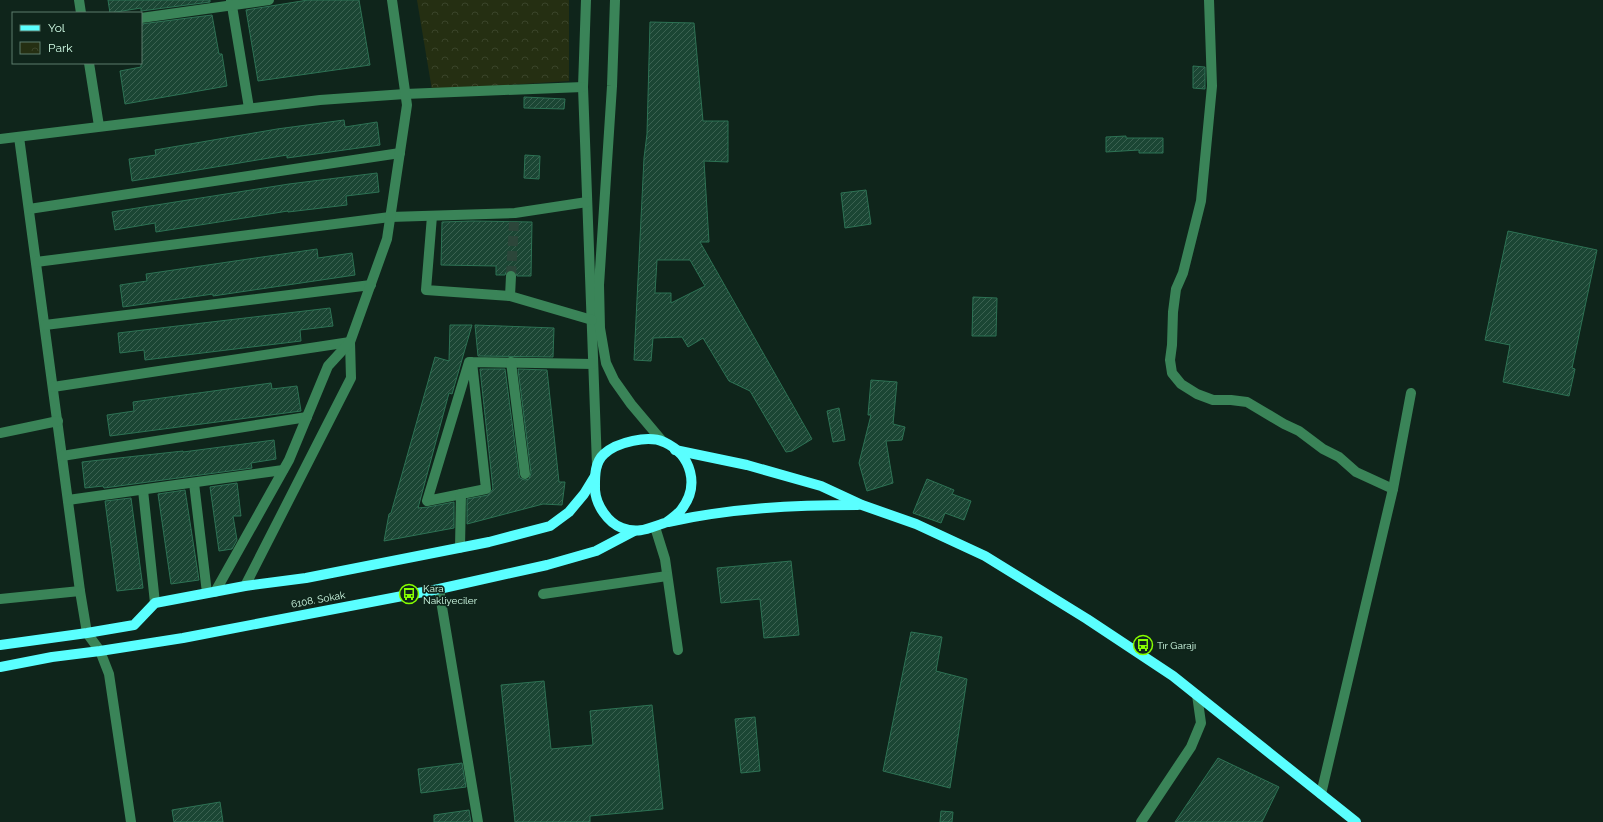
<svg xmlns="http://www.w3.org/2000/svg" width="1603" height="822" viewBox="0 0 1603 822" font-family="Raleway,sans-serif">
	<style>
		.park { fill: url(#park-crowns) }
		.building { fill: url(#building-hatch); stroke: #2d7254; fill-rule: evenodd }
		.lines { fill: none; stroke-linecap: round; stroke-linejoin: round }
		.minor-tunnel { stroke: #2c463a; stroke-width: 10; stroke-dasharray: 10 5; stroke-linecap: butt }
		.minor { stroke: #3a8458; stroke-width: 10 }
		.major { stroke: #5affff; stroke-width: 10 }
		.labels { text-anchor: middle; stroke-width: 3.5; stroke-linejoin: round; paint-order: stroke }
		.poi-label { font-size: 10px; fill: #d3ffe8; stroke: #0f251b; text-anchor: start }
		.street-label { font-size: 10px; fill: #d3ffe8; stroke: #0f251b }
	</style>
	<defs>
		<pattern id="park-crowns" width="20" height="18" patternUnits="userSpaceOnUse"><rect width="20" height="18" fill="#252f12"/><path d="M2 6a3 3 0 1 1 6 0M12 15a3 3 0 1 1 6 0" fill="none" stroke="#3a4429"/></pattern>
		<pattern id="building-hatch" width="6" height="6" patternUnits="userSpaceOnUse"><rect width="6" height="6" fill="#1b4634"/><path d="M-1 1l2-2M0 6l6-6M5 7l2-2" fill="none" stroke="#3b6251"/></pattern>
	</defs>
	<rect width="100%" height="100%" fill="#0f251b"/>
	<path class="park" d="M417,0h152v81l-137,9z"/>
	<g class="building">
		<path d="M108,0h102v2l-69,9v-3l-31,5z"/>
		<path d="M308,0h51l11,65 -112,16 -12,-71z"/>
		<path d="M212,15l7,39h3l5,32 -102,18 -5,-33 21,-4v-43z"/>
		<path d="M650,22l44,1 9,98h25v41l-24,-1 5,81h-9l112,197 -20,12 -6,1 -36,-61 -21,-10 -26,-43 -15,9 -6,-10 -29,1 -2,23 -17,-1 10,-202 3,-24zM657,260h33l15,26 -34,17v-10h-16z"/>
		<path d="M1193,66l12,1v22l-12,-1z"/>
		<path d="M524,97l41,2 -1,10 -40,-1z"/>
		<path d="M344,120l1,7 32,-5 3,23 -93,13v-3l-155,26 -3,-22 27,-4 -1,-5 122,-21z"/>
		<path d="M1126,136v2h37v15h-24v-3l-33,2v-15z"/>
		<path d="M525,155l15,1 -1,23 -15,-1z"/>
		<path d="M377,173l2,19 -33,4 1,9 -59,7v-1l-132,21 -1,-9 -40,7 -3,-18 177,-28z"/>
		<path d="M866,190l5,34 -26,4 -4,-35z"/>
		<path d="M472,221l60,1 -1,54h-14l-2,-5 -4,-1 -5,2 -1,3h-9v-9l-55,-1 1,-43z"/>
		<path d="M1508,231l89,19 -25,118 3,1 -6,27 -66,-14 7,-37 -25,-5z"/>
		<path d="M317,249l1,9 34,-5 3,22 -142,21v-2l-90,13 -3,-22 27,-4 -1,-7z"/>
		<path d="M973,297l24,1 -1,38h-24z"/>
		<path d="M330,308l3,18 -33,4 1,11 -156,19 -1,-10 -24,3 -2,-20z"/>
		<path d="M450,325h22l-20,69 -3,-1 -31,115 10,-1 26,-5v26l-70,13 5,-27 2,-1 44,-156 14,4z"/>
		<path d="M475,325l79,3 -1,29 -75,-1z"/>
		<path d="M480,369h25l14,106 1,3 5,2 4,-1 2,-6 -13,-104 29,1 12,112h6l-3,23 -19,-1 -76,20v-25l21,-4 5,-6z"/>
		<path d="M871,380l26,2 -4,42 12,3 -3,13 -16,1 7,42 -26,8 -8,-28 12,-48h-3z"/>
		<path d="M271,383l1,6 25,-3 4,25 -191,25 -3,-21 27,-4 -1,-9z"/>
		<path d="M839,408l6,32 -12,2 -6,-31z"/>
		<path d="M274,440l2,19 -25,4 1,5 -148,20 -1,-2 -18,2 -3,-26 101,-11v1z"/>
		<path d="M927,479l27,11 -2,4 19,7 -7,19 -19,-7 -4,10 -28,-10z"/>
		<path d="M237,483l4,33h-8l4,24 -5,9 -13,2 -9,-64z"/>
		<path d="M185,490l14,90 -28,4 -13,-90z"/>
		<path d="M131,498l12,90 -26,3 -12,-90z"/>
		<path d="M791,561l8,74 -35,3 -4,-39 -39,4 -4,-35z"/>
		<path d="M911,632l31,5 -6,34 31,8 -17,109 -67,-17z"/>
		<path d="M544,681l7,68 42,-4 -3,-34 62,-6 11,104 -73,7v6h-75l-14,-137z"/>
		<path d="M755,717l5,54 -19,2 -6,-54z"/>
		<path d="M1218,758l61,29 -17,35h-87z"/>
		<path d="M462,763l4,24 -45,6 -3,-24z"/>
		<path d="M220,802l3,20h-49l-2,-12z"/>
		<path d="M469,810l2,12h-37v-7z"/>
		<path d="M941,811l12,1 -1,10h-12z"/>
	</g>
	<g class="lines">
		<path class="minor-tunnel" d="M511,276l3,-54"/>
		<g class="minor">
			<path d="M79,0l2,13"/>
			<path d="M231,0l18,108"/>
			<path d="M586,0l-3,87 14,378"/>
			<path d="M615,0l-3,86 -13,199 1,43 6,35 8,17 17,24 32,38"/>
			<path d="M1209,0l3,86 -11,115 -18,72 -7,16 -3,23 -1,33 -2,15 2,13 9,11 16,10 16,6h18l16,2 37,22 15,7 24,18 16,8 17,15 37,17"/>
			<path d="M141,18l128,-18"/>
			<path d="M89,63l10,63"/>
			<path d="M19,137l61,454 7,42 13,18 9,23 22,148"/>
			<path d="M0,139l320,-39 85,-6 178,-7"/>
			<path d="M29,209l371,-56"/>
			<path d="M432,216l-6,74 84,6"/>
			<path d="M36,262l354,-45 125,-4 72,-11"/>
			<path d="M511,276l-1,20 82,24"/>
			<path d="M45,325l326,-40"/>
			<path d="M472,362l14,127 -59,12 42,-139h3l121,2"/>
			<path d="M511,362l14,112"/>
			<path d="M53,387l297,-45"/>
			<path d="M0,433l58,-12"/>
			<path d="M62,456l245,-39"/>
			<path d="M194,483l13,110"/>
			<path d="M143,490l12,113"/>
			<path d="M68,500l215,-30"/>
			<path d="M655,527l10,32 13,91"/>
			<path d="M460,548l1,-54"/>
			<path d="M245,586l106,-208 -1,-36 37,-103 20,-134 -15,-105"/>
			<path d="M439,589l39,233"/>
			<path d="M215,592l74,-132 39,-94 22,-24"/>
			<path d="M543,594l124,-18"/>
			<path d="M0,599l80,-8"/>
			<path d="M1321,794l72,-305 18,-96"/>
			<path d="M1141,822l50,-75 10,-24 -4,-28"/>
		</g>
		<g class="major">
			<path d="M675,450l72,15 74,21 41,19 54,19 69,32 102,63 86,57 183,146"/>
			<path d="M667,522c5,-4 10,-7 14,-12 19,-24 11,-55 -17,-68 -16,-7 -47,0 -60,12 -10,9 -9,24 -9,36 1,15 13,33 27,38 19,7 30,-2 46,-6 63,-14 126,-17 190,-17"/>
			<path d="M0,645l87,-12 47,-8 21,-22 90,-17 61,-8 183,-36 61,-16 19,-14 15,-18 11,-18"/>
			<path d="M0,667l52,-10 48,-6 83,-13 256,-49 108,-24 49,-14 38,-20"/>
		</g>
	</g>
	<defs>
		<symbol id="bus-ring" viewBox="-11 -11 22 22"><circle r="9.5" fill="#0f251b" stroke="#86fe00" stroke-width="1.5"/><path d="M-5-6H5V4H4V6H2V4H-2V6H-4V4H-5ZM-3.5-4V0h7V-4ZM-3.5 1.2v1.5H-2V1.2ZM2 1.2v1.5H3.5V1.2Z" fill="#86fe00"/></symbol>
	</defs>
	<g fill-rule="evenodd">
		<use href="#bus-ring" x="398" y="583" width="22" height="22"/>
		<use href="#bus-ring" x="1132" y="634" width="22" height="22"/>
	</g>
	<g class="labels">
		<g class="poi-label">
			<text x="423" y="592">Kara<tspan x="423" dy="12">Nakliyeciler</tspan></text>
			<text x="1157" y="649">Tır Garajı</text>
		</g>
		<g class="street-label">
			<text transform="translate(318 599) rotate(-10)" y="4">6108. Sokak</text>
		</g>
	</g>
	<rect x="12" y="12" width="130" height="52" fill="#0f251b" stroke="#5d7c6d"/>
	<rect x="20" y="25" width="20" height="6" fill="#5affff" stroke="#5d7c6d"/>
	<text x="48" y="32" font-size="12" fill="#d3ffe8">Yol</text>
	<rect x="20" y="42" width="20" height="12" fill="url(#park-crowns)" stroke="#5d7c6d"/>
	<text x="48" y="52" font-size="12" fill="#d3ffe8">Park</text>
</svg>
